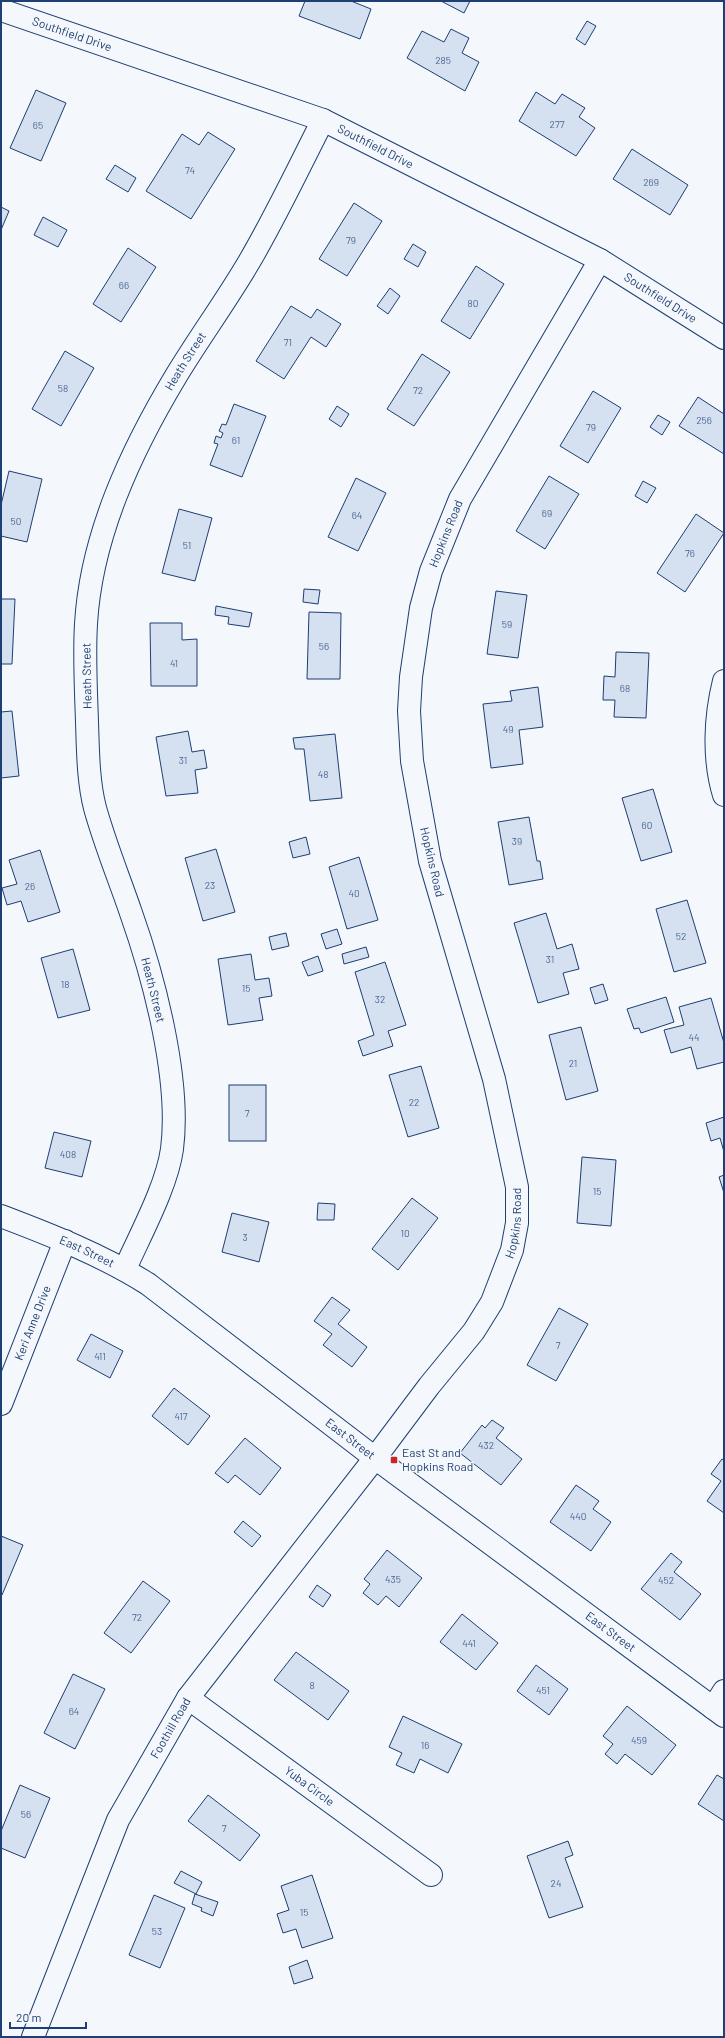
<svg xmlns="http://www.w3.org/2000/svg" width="725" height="2038" viewBox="0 0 725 2038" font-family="Barlow,sans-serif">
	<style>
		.building { fill: #d5e0f0; stroke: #1d3f73 }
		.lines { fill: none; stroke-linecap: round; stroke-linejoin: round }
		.minor-casing { stroke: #1d3f73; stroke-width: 24 }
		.tertiary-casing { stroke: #1d3f73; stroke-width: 24 }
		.minor { stroke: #f4f7fb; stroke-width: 22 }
		.tertiary { stroke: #f4f7fb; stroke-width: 22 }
		.poi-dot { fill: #c62828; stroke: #f4f7fb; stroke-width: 1.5 }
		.labels { text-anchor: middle; stroke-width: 3; stroke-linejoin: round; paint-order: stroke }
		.number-label { font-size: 10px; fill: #4b6792 }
		.street-label { font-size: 12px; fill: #1d3f73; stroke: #f4f7fb }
		.poi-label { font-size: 12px; fill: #1d3f73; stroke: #f4f7fb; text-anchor: start }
	</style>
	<rect width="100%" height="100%" fill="#f4f7fb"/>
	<g class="building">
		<path d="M305,1h46l20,8 -11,30 -61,-23z"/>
		<path d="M441,1h29l-6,12z"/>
		<path d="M587,21l9,5 -11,19 -9,-6z"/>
		<path d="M451,29l18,9 -7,15 17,9 -14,29 -58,-33 15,-27 22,11z"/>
		<path d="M36,90l30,13 -25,58 -31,-13z"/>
		<path d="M536,92l19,12 7,-10 23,14 -6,9 16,11 -19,28 -57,-35z"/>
		<path d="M208,132l27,17 -44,70 -45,-28 36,-57 17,11z"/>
		<path d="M632,149l56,36 -18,30 -57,-36z"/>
		<path d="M115,165l21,13 -8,14 -22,-13z"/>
		<path d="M354,203l28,18 -35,55 -28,-17z"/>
		<path d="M1,207l8,4 -8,19z"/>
		<path d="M43,217l24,13 -9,17 -24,-12z"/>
		<path d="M413,244l13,8 -8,15 -14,-8z"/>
		<path d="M128,248l28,19 -35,55 -28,-18z"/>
		<path d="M476,266l28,18 -34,55 -29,-18z"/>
		<path d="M390,288l10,8 -12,18 -11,-8z"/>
		<path d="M291,306l20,12 6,-9 24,15 -15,23 -15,-10 -27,42 -28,-18z"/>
		<path d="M65,351l29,17 -33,58 -29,-17z"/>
		<path d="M422,354l28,18 -36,54 -27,-17z"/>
		<path d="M593,391l28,17 -33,55 -28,-17z"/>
		<path d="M698,397l26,17v40l-45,-28z"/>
		<path d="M234,404l32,12 -24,61 -32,-12 8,-21 -4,-1 2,-7 5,2 2,-5 -4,-2 3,-7 4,1z"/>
		<path d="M337,406l12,8 -8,13 -12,-8z"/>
		<path d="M658,415l12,7 -8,13 -12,-8z"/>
		<path d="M9,471l33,8 -15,63 -26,-6v-31z"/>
		<path d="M549,476l30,18 -34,55 -29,-18z"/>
		<path d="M356,478l30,15 -28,58 -30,-14z"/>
		<path d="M643,481l13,7 -9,15 -12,-7z"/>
		<path d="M179,509l33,9 -17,63 -33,-8z"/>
		<path d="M696,514l28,19 -39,59 -28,-19z"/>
		<path d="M304,589l16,1 -2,14 -15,-2z"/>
		<path d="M496,591l31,4 -9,63 -31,-4z"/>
		<path d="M1,599h14l-3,65h-11z"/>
		<path d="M216,606l36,7 -3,14 -21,-3 1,-7 -14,-2z"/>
		<path d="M309,612l32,1 -1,66h-33z"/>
		<path d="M150,623h32v17l15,-1v47h-46z"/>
		<path d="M616,652l33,1 -3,65 -32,-1 1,-17h-12l1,-24 11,1z"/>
		<path d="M538,687l5,40 -24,3 4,34 -32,4 -8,-64 29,-3 -2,-10z"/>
		<path d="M12,711l7,65 -18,2v-66z"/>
		<path d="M188,731l4,21 12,-2 3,18 -12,2 3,23 -32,3 -10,-59z"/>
		<path d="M335,734l7,64 -32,3 -6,-52h-9l-2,-11z"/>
		<path d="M653,789l19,63 -31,9 -19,-63z"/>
		<path d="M529,817l8,44h3l3,18 -34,6 -11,-63z"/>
		<path d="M306,837l4,17 -17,4 -4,-16z"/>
		<path d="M216,849l19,63 -32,9 -18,-63z"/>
		<path d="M40,850l20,62 -32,10 -7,-21 -14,4 -5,-17 15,-4 -8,-24z"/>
		<path d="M359,857l19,63 -31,9 -18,-62z"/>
		<path d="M687,900l19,63 -32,9 -18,-63z"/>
		<path d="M546,913l11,36 15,-5 7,25 -16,4 6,21 -31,9 -24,-80z"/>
		<path d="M337,929l5,15 -16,5 -5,-15z"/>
		<path d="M286,933l3,13 -17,4 -3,-13z"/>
		<path d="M366,947l3,10 -25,7 -2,-10z"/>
		<path d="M73,949l17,61 -32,8 -17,-60z"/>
		<path d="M251,954l4,26 14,-2 3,18 -13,2 4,22 -35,5 -10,-66z"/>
		<path d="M318,956l5,15 -15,5 -6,-14z"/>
		<path d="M385,962l21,63 -18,6 5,15 -30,10 -5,-15 16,-6 -19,-63z"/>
		<path d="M603,984l5,16 -13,4 -5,-16z"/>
		<path d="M666,997l8,25 -33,11 -2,-5 -5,1 -7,-20z"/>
		<path d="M711,998l13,45v19l-27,7 -6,-22 -20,6 -7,-23 20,-5 -5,-18z"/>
		<path d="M581,1027l17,64 -32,9 -17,-65z"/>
		<path d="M421,1066l18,62 -31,9 -19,-62z"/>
		<rect x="229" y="1085" width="37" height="56"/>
		<path d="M724,1117v35l-4,-14 -9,3 -5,-18z"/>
		<path d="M54,1132l37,9 -9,36 -37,-9z"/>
		<path d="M582,1157l34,3 -5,66 -34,-3z"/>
		<path d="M724,1175v18l-5,-16z"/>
		<path d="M412,1198l26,20 -40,52 -26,-21z"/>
		<path d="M318,1203l17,1 -1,16h-17z"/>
		<path d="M232,1213l37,9 -10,40 -37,-10z"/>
		<path d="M332,1297l18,13 -12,14 29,23 -15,20 -29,-22 9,-11 -18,-13z"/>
		<path d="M559,1308l29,16 -32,57 -29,-16z"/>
		<path d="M91,1334l32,17 -13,27 -33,-18z"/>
		<path d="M174,1388l36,28 -22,29 -36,-29z"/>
		<path d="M492,1420l12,8 -8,10 26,21 -21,26 -41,-32 22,-28 3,3z"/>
		<path d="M245,1438l36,30 -21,27 -25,-20 -7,8 -13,-10z"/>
		<path d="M722,1459l2,1v53l-17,-12 14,-20 -10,-7z"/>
		<path d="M576,1485l23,16 -6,8 18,13 -20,29 -41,-29z"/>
		<path d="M243,1521l18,15 -9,11 -18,-15z"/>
		<path d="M1,1536l22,9 -21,50h-1z"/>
		<path d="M387,1550l35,28 -23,29 -13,-11 -8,9 -15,-12 7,-9 -6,-5z"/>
		<path d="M671,1553l11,9 -8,10 27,22 -21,26 -39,-31z"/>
		<path d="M143,1581l27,20 -39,52 -27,-20z"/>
		<path d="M317,1585l14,10 -8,12 -14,-10z"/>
		<path d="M462,1614l36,29 -22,27 -36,-28z"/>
		<path d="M296,1652l53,39 -21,29 -54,-40z"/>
		<path d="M536,1665l32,24 -19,26 -32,-24z"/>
		<path d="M73,1674l32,15 -30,60 -31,-16z"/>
		<path d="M627,1706l49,39 -24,30 -27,-21 -8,10 -12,-10 8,-10 -10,-8z"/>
		<path d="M403,1716l59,28 -14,29 -28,-14 -6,14 -18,-8 6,-12 -13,-6z"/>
		<path d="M717,1775l7,4v42l-26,-17z"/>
		<path d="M20,1785l30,13 -25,60 -24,-10v-17z"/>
		<path d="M208,1795l52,40 -20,26 -52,-40z"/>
		<path d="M568,1841l5,14 -8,3 18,49 -34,11 -22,-62z"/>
		<path d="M181,1871l21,11 -6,12 -22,-11z"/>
		<path d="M312,1875l21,63 -31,10 -6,-19 -13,4 -6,-19 12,-4 -8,-24z"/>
		<path d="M195,1894l23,8 -5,14 -12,-5 1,-3 -10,-4z"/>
		<path d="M154,1895l31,13 -25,60 -31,-13z"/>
		<path d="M307,1960l6,18 -19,6 -5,-17z"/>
	</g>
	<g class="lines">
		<defs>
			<g id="minor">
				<path id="s1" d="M1,10l322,110 277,140 124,78"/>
				<path d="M724,681c-9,36 -11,78 0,114"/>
				<path id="s2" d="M125,1269c15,-34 42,-83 47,-120 9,-69 -18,-171 -41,-236 -12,-35 -26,-69 -36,-105 -7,-27 -7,-58 -8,-86 -1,-32 -3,-66 -1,-98 5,-88 45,-173 90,-248 23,-38 50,-75 73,-114 27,-46 50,-95 74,-142"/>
				<path id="s3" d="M1,1404l64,-163"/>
				<path id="s4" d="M188,1698l243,177"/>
				<path d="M713,1708l11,-17"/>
				<path id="s5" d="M33,2037l85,-217 70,-122 187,-240 54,-72 45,-55 18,-29 20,-52 5,-27v-36l-23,-108 -64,-218 -18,-100 -3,-50 2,-34 10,-69 10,-37 29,-72 140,-239"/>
			</g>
			<g id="tertiary">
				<path id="s6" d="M1,1216c50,19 101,39 147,68l227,174 349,258"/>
			</g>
		</defs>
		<use href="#minor" class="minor-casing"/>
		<use href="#tertiary" class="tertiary-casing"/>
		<use href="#minor" class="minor"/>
		<use href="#tertiary" class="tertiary"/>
	</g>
	<rect class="poi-dot" x="390" y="1456" width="8" height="8" rx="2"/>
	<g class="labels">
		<g class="number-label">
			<text x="443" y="64">285</text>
			<text x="557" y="128">277</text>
			<text x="38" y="129">65</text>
			<text x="190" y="174">74</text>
			<text x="651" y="186">269</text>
			<text x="351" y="244">79</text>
			<text x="124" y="289">66</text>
			<text x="473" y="307">80</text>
			<text x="288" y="346">71</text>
			<text x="63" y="392">58</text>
			<text x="418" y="394">72</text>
			<text x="704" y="424">256</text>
			<text x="591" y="431">79</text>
			<text x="236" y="444">61</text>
			<text x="547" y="517">69</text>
			<text x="357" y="519">64</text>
			<text x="16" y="525">50</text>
			<text x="187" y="549">51</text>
			<text x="690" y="557">76</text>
			<text x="507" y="628">59</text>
			<text x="324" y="650">56</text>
			<text x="174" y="667">41</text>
			<text x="625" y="692">68</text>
			<text x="508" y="733">49</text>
			<text x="183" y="764">31</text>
			<text x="323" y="778">48</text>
			<text x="647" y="829">60</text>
			<text x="517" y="845">39</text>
			<text x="210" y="889">23</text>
			<text x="30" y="890">26</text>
			<text x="354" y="897">40</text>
			<text x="681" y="940">52</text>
			<text x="550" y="963">31</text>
			<text x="65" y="988">18</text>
			<text x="246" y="992">15</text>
			<text x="380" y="1003">32</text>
			<text x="694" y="1041">44</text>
			<text x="573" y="1067">21</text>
			<text x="414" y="1106">22</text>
			<text x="247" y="1117">7</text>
			<text x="68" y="1158">408</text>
			<text x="597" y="1195">15</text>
			<text x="405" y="1237">10</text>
			<text x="245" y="1241">3</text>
			<text x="558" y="1349">7</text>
			<text x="100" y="1360">411</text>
			<text x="181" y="1420">417</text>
			<text x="486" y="1449">432</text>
			<text x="578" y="1520">440</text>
			<text x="393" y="1583">435</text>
			<text x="666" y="1584">452</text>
			<text x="137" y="1621">72</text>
			<text x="469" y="1647">441</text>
			<text x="312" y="1689">8</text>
			<text x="543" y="1694">451</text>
			<text x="74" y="1715">64</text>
			<text x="639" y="1744">459</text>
			<text x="425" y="1749">16</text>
			<text x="26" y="1818">56</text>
			<text x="224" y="1832">7</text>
			<text x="556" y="1887">24</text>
			<text x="304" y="1916">15</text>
			<text x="157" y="1935">53</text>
		</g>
		<g class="street-label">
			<text dy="4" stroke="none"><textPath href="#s1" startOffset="75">Southfield Drive</textPath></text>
			<text dy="4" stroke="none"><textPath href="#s1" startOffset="399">Southfield Drive</textPath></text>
			<text dy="4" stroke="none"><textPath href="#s1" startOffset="722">Southfield Drive</textPath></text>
			<text dy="4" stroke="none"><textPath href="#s2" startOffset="950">Heath Street</textPath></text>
			<text dy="4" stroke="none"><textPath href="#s5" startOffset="1664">Hopkins Road</textPath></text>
			<text transform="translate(87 676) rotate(-91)" y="4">Heath Street</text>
			<text transform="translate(432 862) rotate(77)" y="4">Hopkins Road</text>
			<text transform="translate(153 990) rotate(76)" y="4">Heath Street</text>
			<text dy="4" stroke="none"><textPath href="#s5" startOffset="956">Hopkins Road</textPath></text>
			<text dy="4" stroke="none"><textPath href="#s6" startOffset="93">East Street</textPath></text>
			<text dy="4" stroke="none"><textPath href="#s3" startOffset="87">Keri Anne Drive</textPath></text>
			<text dy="4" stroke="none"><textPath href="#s6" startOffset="417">East Street</textPath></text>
			<text dy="4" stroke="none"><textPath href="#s6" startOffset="741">East Street</textPath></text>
			<text dy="4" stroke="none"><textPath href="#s5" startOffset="339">Foothill Road</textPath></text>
			<text dy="4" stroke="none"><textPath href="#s4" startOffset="150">Yuba Circle</textPath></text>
		</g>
		<g class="poi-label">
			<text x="402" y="1457">East St and<tspan x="402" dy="14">Hopkins Road</tspan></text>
		</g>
	</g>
	<rect width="725" height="2038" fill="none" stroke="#1d3f73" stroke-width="4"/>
	<path d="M10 2022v6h76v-6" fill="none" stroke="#1d3f73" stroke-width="2"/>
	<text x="16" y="2022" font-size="12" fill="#1d3f73" stroke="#f4f7fb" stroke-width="3" paint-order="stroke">20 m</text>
</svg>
